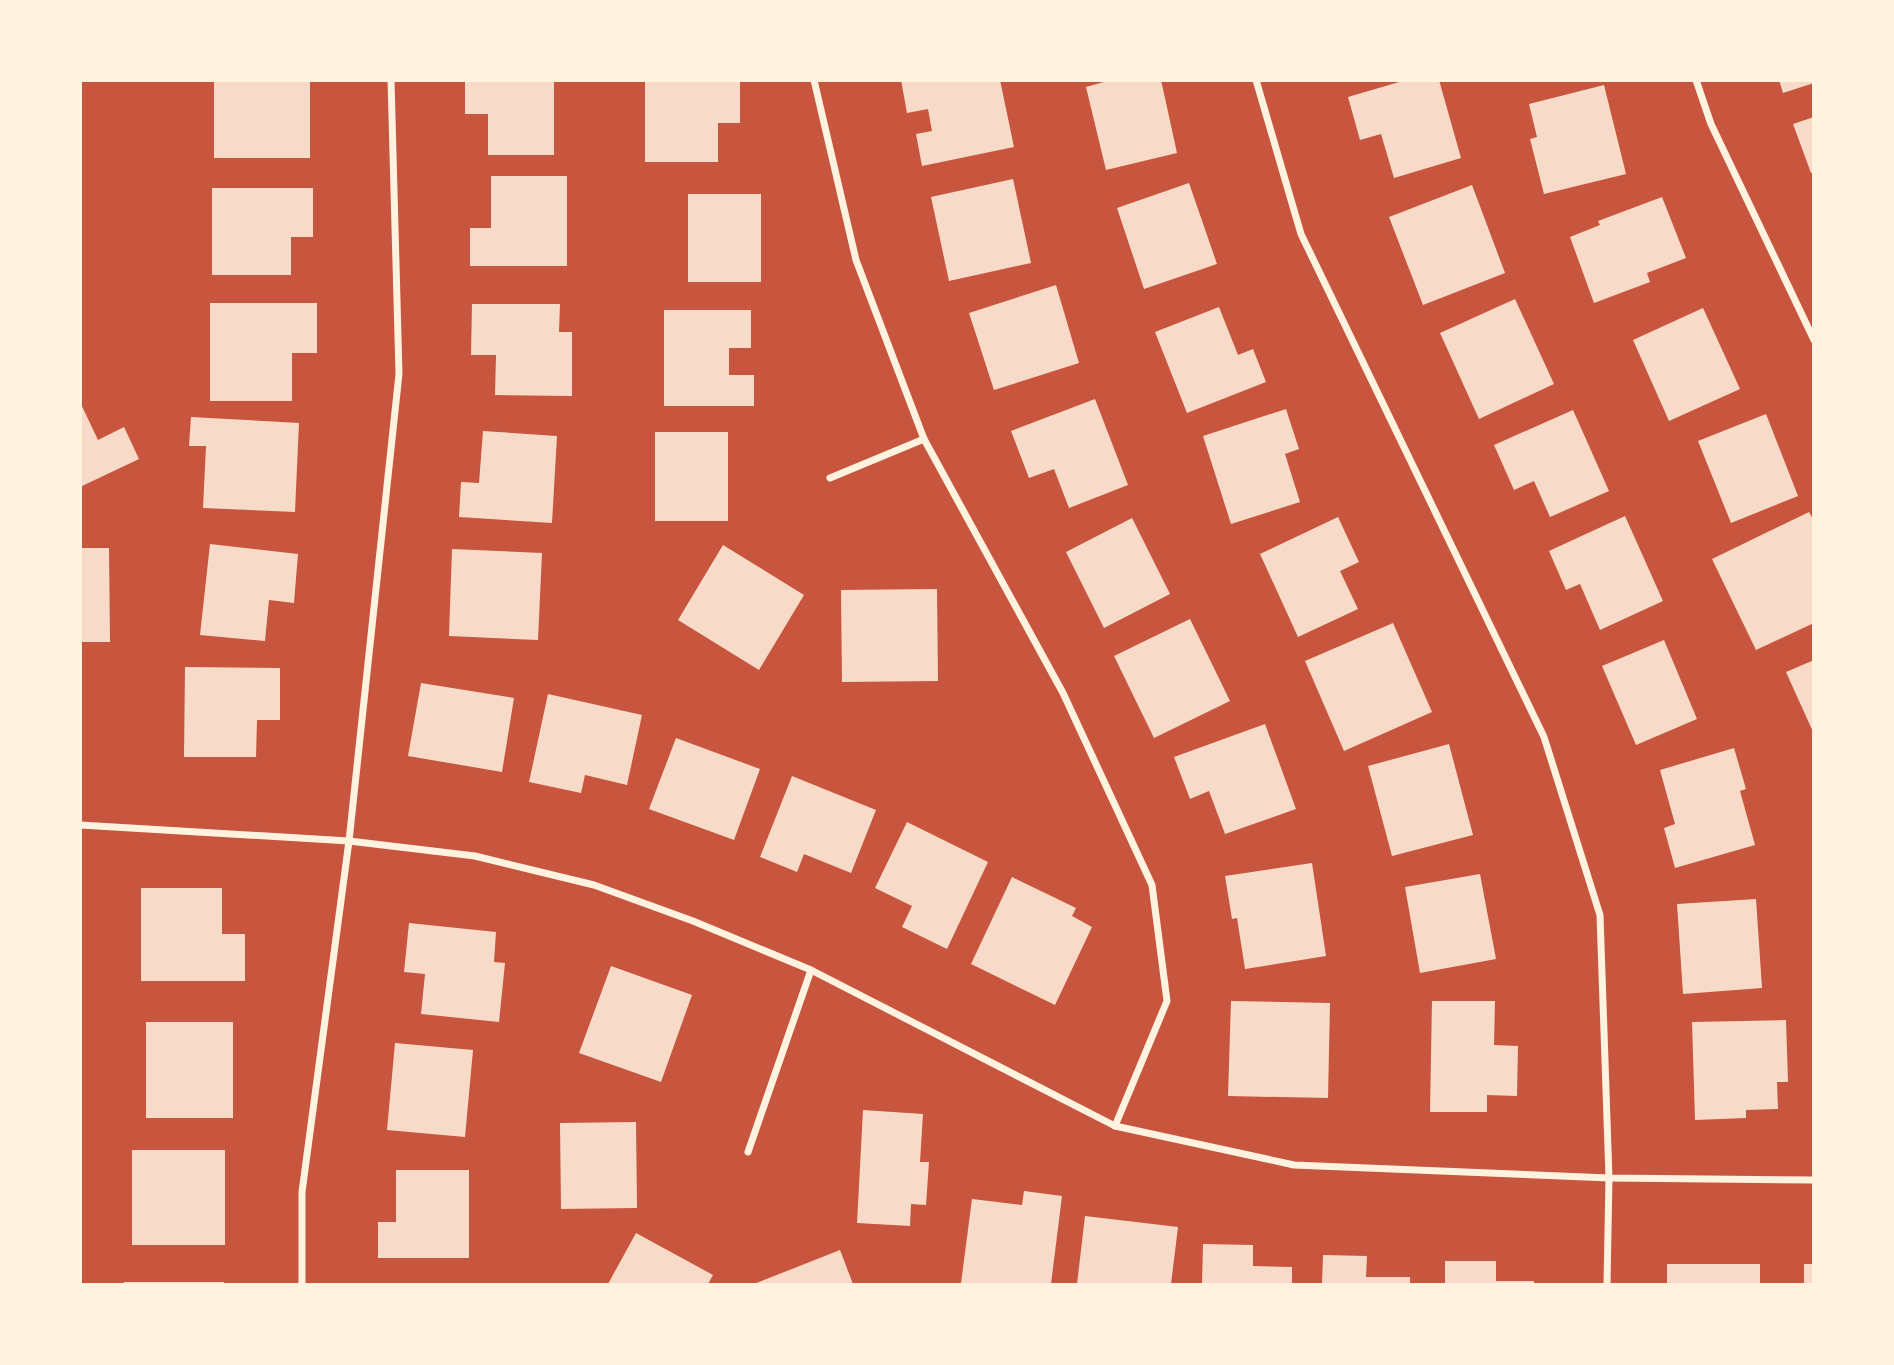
<svg xmlns="http://www.w3.org/2000/svg" width="1894" height="1365" viewBox="0 0 1894 1365" font-family="Cabin,sans-serif">
	<style>
		.building { fill: #f7dbc8 }
		.lines { fill: none; stroke-linecap: round; stroke-linejoin: round }
		.minor { stroke: #fff3e0; stroke-width: 7 }
	</style>
	<rect width="100%" height="100%" fill="#c8553d"/>
	<g class="building">
		<rect x="214" y="80" width="96" height="78"/>
		<path d="M465,80h89v75h-66v-41h-23z"/>
		<path d="M645,80h95v43h-22v39h-73z"/>
		<path d="M901,80h99l14,67 -92,19 -6,-32 16,-3 -4,-22 -21,4z"/>
		<path d="M1111,80h50l16,73 -71,17 -20,-83z"/>
		<path d="M1406,80h33l22,78 -67,20 -13,-44 -21,6 -12,-43z"/>
		<path d="M1779,80h35v3l-31,10z"/>
		<path d="M1604,85l22,89 -82,20 -14,-55 7,-2 -8,-33z"/>
		<path d="M1814,117v55l-3,1 -18,-49z"/>
		<path d="M491,176h76v90h-97v-38h21z"/>
		<path d="M1013,179l18,84 -82,18 -18,-84z"/>
		<path d="M1189,183l28,81 -73,25 -27,-81z"/>
		<path d="M1472,185l33,88 -82,32 -34,-88z"/>
		<path d="M212,188h101v49h-22v38h-79z"/>
		<rect x="688" y="194" width="73" height="88"/>
		<path d="M1662,197l24,61 -39,15 3,9 -56,21 -24,-66 30,-12 -2,-4z"/>
		<path d="M1056,285l23,78 -85,27 -25,-77z"/>
		<path d="M1515,299l39,85 -75,35 -39,-86z"/>
		<path d="M210,303h107v50h-25v48h-82z"/>
		<path d="M472,304h88l-1,28h13v64l-77,-1 1,-40h-25z"/>
		<path d="M1219,307l19,48 15,-6 13,33 -79,31 -32,-81z"/>
		<path d="M1703,308l37,81 -71,32 -36,-81z"/>
		<path d="M664,310h87v38h-22v27h25v31h-90z"/>
		<path d="M1095,399l33,86 -59,23 -15,-39 -25,9 -18,-47z"/>
		<path d="M80,402l18,38 26,-13 15,32 -59,28z"/>
		<path d="M1286,409l13,40 -14,5 15,48 -69,22 -28,-88z"/>
		<path d="M1573,410l36,81 -59,26 -16,-36 -20,9 -20,-45z"/>
		<path d="M1766,414l32,82 -67,27 -33,-82z"/>
		<path d="M191,417l108,6 -4,89 -92,-4 3,-62h-17z"/>
		<path d="M483,431l74,5 -5,87 -93,-6 2,-35 18,1z"/>
		<rect x="655" y="432" width="73" height="89"/>
		<path d="M1809,512l5,9v102l-58,27 -44,-91z"/>
		<path d="M1625,516l38,85 -63,29 -20,-46 -14,6 -17,-39z"/>
		<path d="M1338,517l21,45 -19,9 18,38 -60,28 -38,-83z"/>
		<path d="M1132,518l38,76 -66,34 -38,-76z"/>
		<path d="M210,544l88,10 -4,49 -25,-3 -4,41 -65,-6z"/>
		<path d="M723,545l81,50 -45,75 -81,-50z"/>
		<path d="M80,548h29l1,94h-30z"/>
		<path d="M452,549l90,4 -4,87 -89,-4z"/>
		<path d="M937,589l1,92 -96,1 -1,-92z"/>
		<path d="M1190,619l40,82 -76,37 -40,-82z"/>
		<path d="M1393,623l39,89 -88,39 -39,-90z"/>
		<path d="M1664,640l33,79 -61,26 -34,-79z"/>
		<path d="M1814,660v74l-28,-62z"/>
		<path d="M185,667l95,1v52h-23l-1,37h-72z"/>
		<path d="M421,683l93,15 -12,74 -94,-16z"/>
		<path d="M548,694l94,21 -15,70 -42,-10 -4,18 -52,-11z"/>
		<path d="M1265,724l31,85 -71,25 -16,-43 -19,8 -16,-42z"/>
		<path d="M676,738l84,31 -26,71 -85,-31z"/>
		<path d="M1449,744l24,91 -81,21 -24,-90z"/>
		<path d="M1734,748l12,41 -6,2 15,54 -80,23 -11,-40 11,-4 -15,-54z"/>
		<path d="M792,776l84,34 -25,63 -47,-19 -7,18 -37,-15z"/>
		<path d="M907,822l81,40 -41,87 -45,-22 10,-21 -37,-18z"/>
		<path d="M1312,863l14,93 -81,13 -8,-51 -5,1 -7,-43z"/>
		<path d="M1480,874l16,85 -76,14 -15,-86z"/>
		<path d="M1012,877l64,31 -4,8 20,11 -37,78 -84,-41z"/>
		<path d="M141,888h81v46h23v47h-104z"/>
		<path d="M1756,899l6,89 -79,6 -6,-90z"/>
		<path d="M409,923l87,9 -2,30 11,1 -6,59 -78,-8 4,-40 -21,-2z"/>
		<path d="M611,966l81,29 -31,87 -82,-29z"/>
		<path d="M1231,1001l99,2 -2,95 -100,-2z"/>
		<path d="M1432,1001h63l-1,44 24,1 -1,50 -30,-1v17h-57z"/>
		<path d="M1786,1020l2,62h-11l1,27 -32,1v8l-51,2 -3,-98z"/>
		<rect x="146" y="1022" width="87" height="96"/>
		<path d="M395,1043l78,7 -8,87 -78,-7z"/>
		<path d="M863,1110l60,4 -3,48h9l-3,43 -15,-1 -1,22 -53,-3z"/>
		<path d="M636,1122l1,86 -76,1 -1,-86z"/>
		<rect x="132" y="1150" width="93" height="95"/>
		<path d="M396,1170h73v88h-91v-36h18z"/>
		<path d="M1024,1191l38,5 -11,88 -90,-1 11,-84 50,6z"/>
		<path d="M1085,1216l93,11 -7,57h-94z"/>
		<path d="M636,1233l77,42 -5,9h-100z"/>
		<path d="M1203,1244l50,1v21l39,1v17h-90z"/>
		<path d="M840,1250l13,34h-99z"/>
		<path d="M1323,1255l44,1 -1,21h44v7h-88z"/>
		<path d="M1445,1261h51v20h38v3h-89z"/>
		<rect x="1667" y="1264" width="93" height="20"/>
		<rect x="1804" y="1264" width="10" height="20"/>
		<rect x="124" y="1282" width="100" height="2"/>
	</g>
	<g class="lines">
		<g class="minor">
			<path d="M814,80l42,180 68,179 139,254 89,192 15,116 -52,125"/>
			<path d="M1256,80l45,154 243,503 56,178 9,263 -2,106"/>
			<path d="M1696,80l15,44 103,216"/>
			<path d="M830,478l94,-39"/>
			<path d="M80,825l269,16 126,15 119,29 99,36 118,49 304,156 179,39 315,13 205,2"/>
			<path d="M748,1152l63,-182"/>
			<path d="M302,1284v-92l47,-351 50,-467 -8,-294"/>
		</g>
	</g>
	<rect width="1894" height="1365" fill="none" stroke="#fff3e0" stroke-width="164"/>
</svg>
